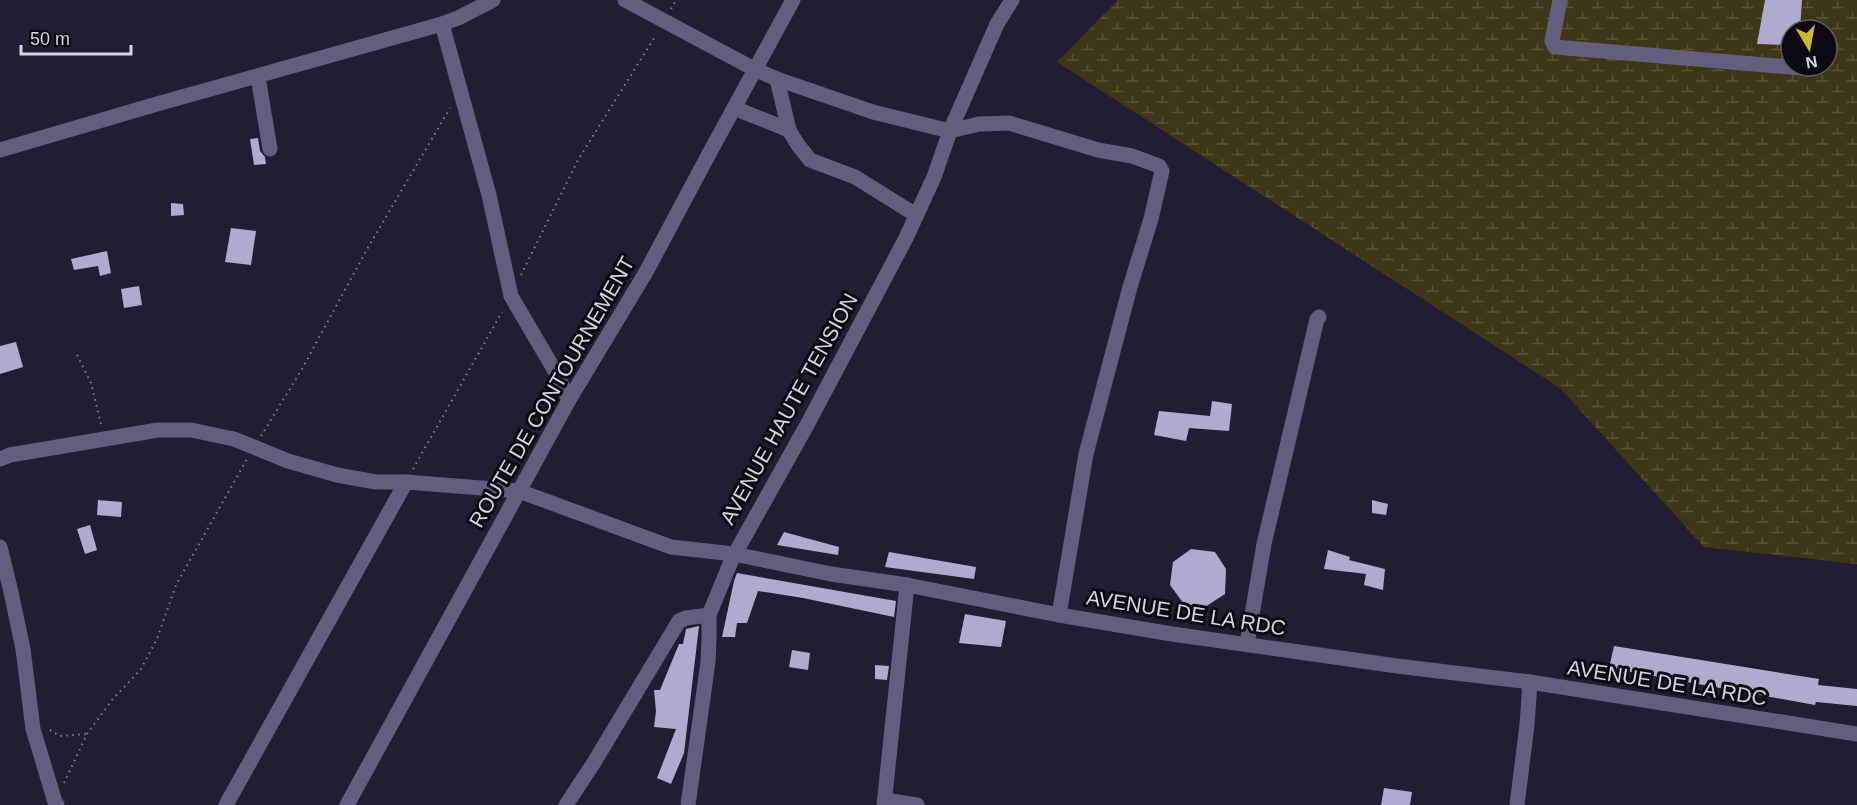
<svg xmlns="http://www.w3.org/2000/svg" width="1857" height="805" viewBox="0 0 1857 805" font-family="Helvetica,sans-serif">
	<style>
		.wetland { fill: url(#wetland-marsh); fill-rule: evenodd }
		.building { fill: #aeabce }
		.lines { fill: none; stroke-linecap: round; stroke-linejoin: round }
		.path { stroke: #817f91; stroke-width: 2; stroke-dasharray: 1.5 4.5; stroke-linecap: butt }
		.minor { stroke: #625f7e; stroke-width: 15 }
		.labels { text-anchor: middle; stroke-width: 6; stroke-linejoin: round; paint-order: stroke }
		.street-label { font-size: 21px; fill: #d4d3e1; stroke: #0b0a12 }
	</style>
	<defs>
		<pattern id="wetland-marsh" width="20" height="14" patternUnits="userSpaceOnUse" patternTransform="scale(1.5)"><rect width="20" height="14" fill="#3d3717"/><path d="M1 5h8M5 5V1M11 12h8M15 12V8" fill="none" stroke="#585338"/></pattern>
	</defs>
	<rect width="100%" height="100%" fill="#211e33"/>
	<path class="wetland" d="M1118,0h739v564l-153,-17 -144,-159 -503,-326zM1791,30h36v36h-36z"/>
	<g class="building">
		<path d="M1765,0h37l-2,30h-9v15l-34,-1z"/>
		<path d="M258,138l2,13 5,6 1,7 -12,1 -4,-26z"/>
		<path d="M171,203l12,1 1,11 -13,1z"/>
		<path d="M231,228l25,3 -5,34 -26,-3z"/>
		<path d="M107,251l4,22 -11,3 -2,-10 -24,4 -3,-11z"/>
		<path d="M139,286l3,19 -18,3 -3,-19z"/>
		<path d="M16,342l7,25 -23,7v-28z"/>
		<path d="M1212,401l20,3 -3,27 -40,-3 -3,13 -32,-6 5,-24 51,5z"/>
		<path d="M98,500l24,2 -1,15 -24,-2z"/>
		<path d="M1372,500l16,4 -2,11 -14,-2z"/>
		<path d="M90,525l7,25 -12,4 -8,-25z"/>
		<path d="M784,532l55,15 -1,8 -61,-10z"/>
		<path d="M1191,549l24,3 11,17 -1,25 -20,13 -21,-3 -14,-19 3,-23z"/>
		<path d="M1328,550l22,7 -1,3 36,9 -2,21 -19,-5 2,-11 -42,-5z"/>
		<path d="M889,552l87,15 -2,12 -89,-12z"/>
		<path d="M737,573l159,28 -2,16 -91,-19 -45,-7 -11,32h-10l-2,14h-13l12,-56z"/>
		<path d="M965,614l41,7 -5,26 -42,-4z"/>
		<path d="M699,626l-15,127 -13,31 -14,-6 19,-49 -22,-2 2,-16 -2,-21h6l19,-46h4l3,-15z"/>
		<path d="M1614,646l205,33 -1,6 39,4v17l-41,-4 -1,3 -206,-37z"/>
		<path d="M792,650l18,3 -2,17 -19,-3z"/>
		<path d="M875,665l14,1 -2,14 -12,-1z"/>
		<path d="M1384,788l28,4 -2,13h-29z"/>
	</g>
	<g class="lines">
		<g class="path">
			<path d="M671,9l5,-9"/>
			<path d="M521,275l57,-115 78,-125"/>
			<path d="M77,355l14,28 10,41"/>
			<path d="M261,436l41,-67 64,-118 84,-143"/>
			<path d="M413,469l89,-157"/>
			<path d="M50,730l10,6 27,-2"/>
			<path d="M64,783l23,-49 25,-34 29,-31 16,-30 19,-54 71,-126"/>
		</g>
		<g class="minor">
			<path d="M625,0l131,70 21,9 96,33 77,19 29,-7 30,-1 89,27 34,6 27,10 3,5 -11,48 -21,68 -44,167 -27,161"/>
			<path d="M1560,0l-8,41 3,6 246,21"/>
			<path d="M442,24l47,171 22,101 44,75 14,29"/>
			<path d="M258,77l12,72"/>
			<path d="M777,79l12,51 9,15 12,15 45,17 61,38"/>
			<path d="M734,108l55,22"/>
			<path d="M0,150l157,-46 285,-80 16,-6 35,-18"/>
			<path d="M0,459l10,-4 148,-25h33l43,9 54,22 49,14 39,7h30l113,9 152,56 63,7 97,20 76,11 152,30 113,19 225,32 133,16 327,52"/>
			<path d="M0,547l11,45 12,57 10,80 22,73 2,3"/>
			<path d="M1247,644l17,-100 53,-225 2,-2"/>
			<path d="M885,800l32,5"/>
			<path d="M226,805l180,-323"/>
			<path d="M347,805l222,-405 77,-128 64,-120 83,-152"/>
			<path d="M566,805l27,-41 86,-143 7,-3 23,-3 23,-56 75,-134 99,-187 28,-61 16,-46 47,-107 15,-24"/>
			<path d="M688,805l20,-143 1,-22v-25"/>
			<path d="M884,805l23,-220"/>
			<path d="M1517,805l10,-80 3,-43"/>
		</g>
	</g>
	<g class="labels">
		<g class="street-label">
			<text transform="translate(552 392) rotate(-60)" y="7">ROUTE DE CONTOURNEMENT</text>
			<text transform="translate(789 409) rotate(-61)" y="7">AVENUE HAUTE TENSION</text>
			<text transform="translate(1186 613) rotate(9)" y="7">AVENUE DE LA RDC</text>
			<text transform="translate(1667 683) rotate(9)" y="7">AVENUE DE LA RDC</text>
		</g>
	</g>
	<g transform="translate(1809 48) rotate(170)"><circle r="28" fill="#0b0a12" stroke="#5b5a65" stroke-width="1.5"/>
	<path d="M0-4.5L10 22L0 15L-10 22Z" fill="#cfb837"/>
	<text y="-9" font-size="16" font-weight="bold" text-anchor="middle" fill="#d4d3e1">N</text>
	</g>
	<path d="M21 45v9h110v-9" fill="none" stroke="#d4d3e1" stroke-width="3"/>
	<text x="30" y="45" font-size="18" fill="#d4d3e1" stroke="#0b0a12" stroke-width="4.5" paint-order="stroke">50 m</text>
</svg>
